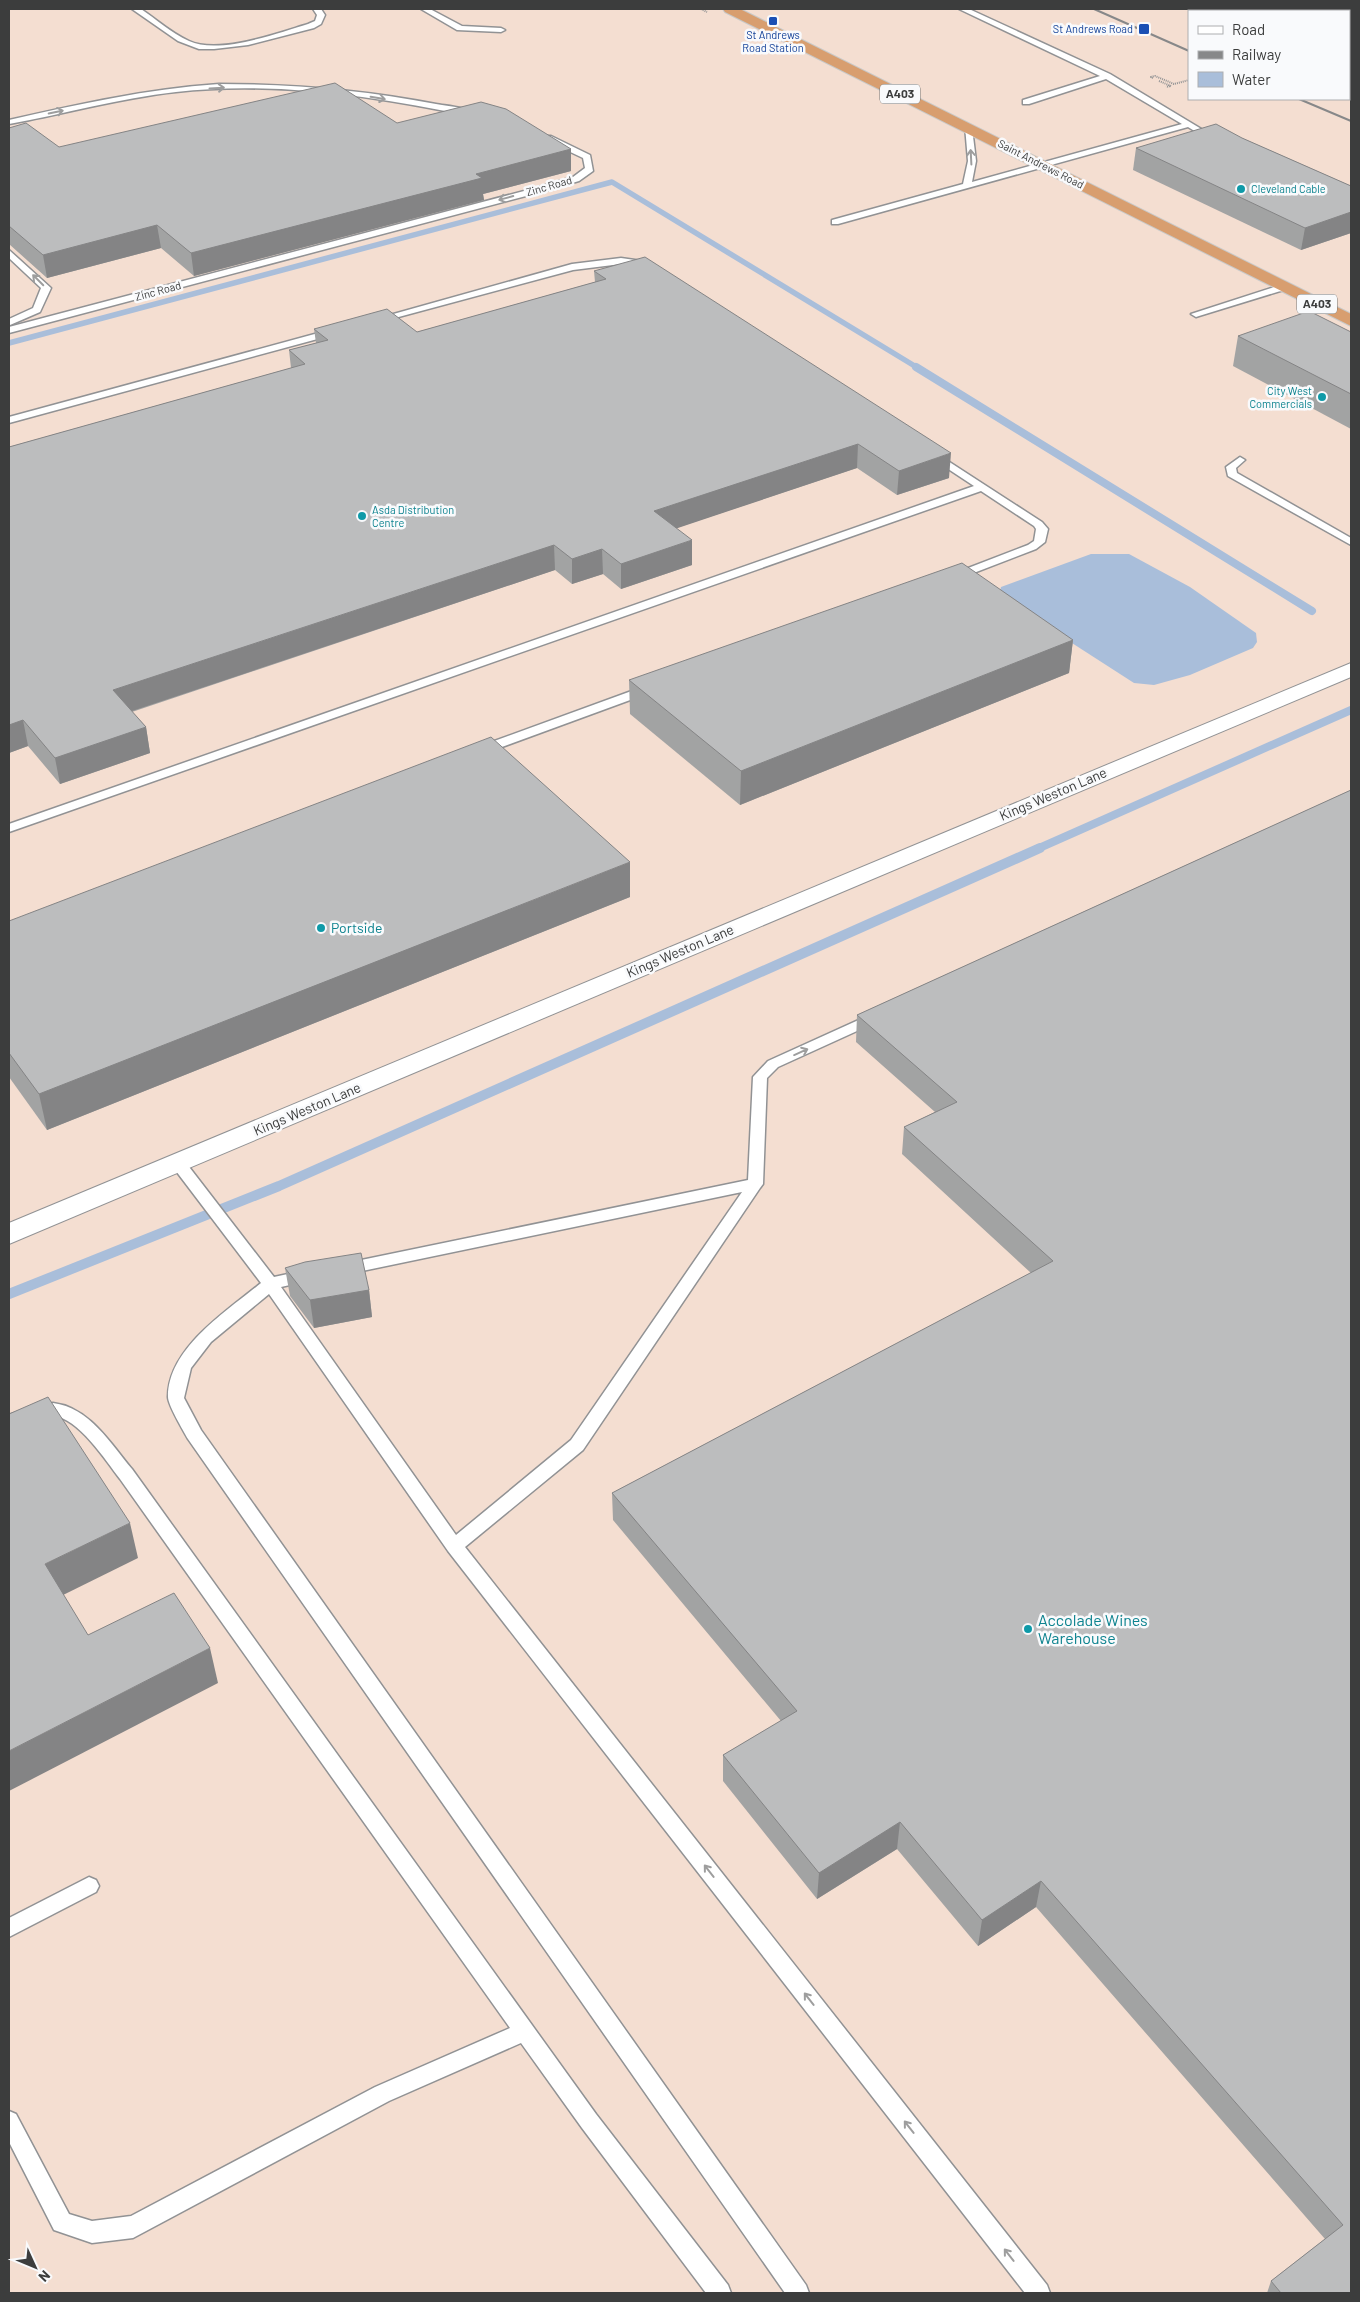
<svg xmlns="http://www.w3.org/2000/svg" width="1360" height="2302" viewBox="0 0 1360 2302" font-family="Barlow,sans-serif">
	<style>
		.industrial { fill: #f4ded1; fill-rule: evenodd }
		.water { fill: #a9beda }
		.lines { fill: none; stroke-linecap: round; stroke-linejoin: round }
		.stream-far2 { stroke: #a9beda; stroke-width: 5.5 }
		.stream-far1 { stroke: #a9beda; stroke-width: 8 }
		.stream { stroke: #a9beda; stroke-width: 10 }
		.service-casing { stroke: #919294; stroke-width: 3 }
		.tertiary-casing { stroke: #919294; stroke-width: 2 }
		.trunk-casing { stroke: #c8c9c9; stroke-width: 2 }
		.path { stroke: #939495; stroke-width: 2; stroke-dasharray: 1 1; stroke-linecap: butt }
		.service { fill: #fff; fill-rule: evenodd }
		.tertiary { fill: #fff; fill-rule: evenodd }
		.trunk { fill: #d89e6f; fill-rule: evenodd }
		.rail { stroke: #878889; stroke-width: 2 }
		.wall { fill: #a2a3a3 }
		.shaded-wall { fill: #848485 }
		.building { fill: #bcbdbe; stroke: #848485 }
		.oneway { stroke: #9e9e9e }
		.transit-dot { fill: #1a4fb4; stroke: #f9fafc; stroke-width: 2 }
		.culture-dot { fill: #0f9aa8; stroke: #f9fafc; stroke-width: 2 }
		.labels { text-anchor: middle; stroke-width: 5; stroke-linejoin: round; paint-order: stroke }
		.far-transit-label { font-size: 11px; fill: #164399; stroke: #f9fafc; text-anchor: end }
		.far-street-label { font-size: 11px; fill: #3c3d3d; stroke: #f9fafc }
		.far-culture-label { font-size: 11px; fill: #0d838f; stroke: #f9fafc; text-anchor: start }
		.shield { fill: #f9fafc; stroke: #757676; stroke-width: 1 }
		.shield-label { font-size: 12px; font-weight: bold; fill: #3c3d3d }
		.street-label { font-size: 14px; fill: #3c3d3d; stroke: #f9fafc }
		.culture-label { font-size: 14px; fill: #0d838f; stroke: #f9fafc; text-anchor: start }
		.near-culture-label { font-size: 16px; fill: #0d838f; stroke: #f9fafc; text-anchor: start }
	</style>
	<rect width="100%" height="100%" fill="#ecedee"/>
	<path class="industrial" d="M9,9h1342v2284h-1342zM1189,11h160v88h-160z"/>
	<path class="water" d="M1091,554h38l61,33 66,46 1,9 -4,6 -63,27 -36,10 -20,-2 -135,-87 2,-9z"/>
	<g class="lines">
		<path class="stream-far2" d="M9,343l603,-161 306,186"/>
		<g class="stream-far1">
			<path d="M916,367l396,244"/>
			<path d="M1037,849l314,-139"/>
		</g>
		<path class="stream" d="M9,1294l270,-108 761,-338"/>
		<defs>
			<g id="service">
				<path d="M132,9h9c15,10 30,24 48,32 30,14 89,-8 119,-17l7,-3 2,-6 -4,-6h8l4,6 -4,9 -7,4 -66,17 -34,4h-15l-21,-8z"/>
				<path d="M421,9h9l32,17 39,2 4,2 -4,2 -44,-2z"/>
				<path d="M959,9h10l141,65 108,65 -7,2 -23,-14 -350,97h-6v-4l131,-36 5,-23 -3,-35 7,2 4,33 -4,21 210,-58 -76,-45 -77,25h-6v-4l77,-24z"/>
				<path d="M219,84c73,0 145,6 217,20 11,2 29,3 37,9l-4,3c-96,-20 -195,-35 -293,-24 -57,6 -111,22 -167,32v-4c70,-16 138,-31 210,-36z"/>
				<path d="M545,136h6l39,19 3,16 -14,10 -34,10 -536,142v-6l530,-140 34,-10 12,-9 -2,-10 -38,-18z"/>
				<path d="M9,250l42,38 -11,24 -30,13 -1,-6 24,-11 8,-20 -32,-30z"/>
				<path d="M621,258l28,4 5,3 -5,3 -28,-4 -48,6 -193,52h-6l-2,-2 200,-56z"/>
				<path d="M1284,284l3,1v4l-88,27 -3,1 -5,-3z"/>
				<path d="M333,329l5,3 -2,2 -327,89v-6z"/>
				<path d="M934,452l108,70 6,7 -3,13 -9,7 -78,30h-8l-2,-2 2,-2 78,-30 6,-4 2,-12 -2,-3 -53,-35 -972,341v-8l965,-338 -44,-29 -1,-2z"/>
				<path d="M1240,457l5,3 -9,8 1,5 114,65v7l-123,-69 -2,-9z"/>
				<path d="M648,685l6,4 -2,3 -169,62h-8l-2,-3 2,-3z"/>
				<path d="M874,1013l7,5 -2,3 -101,46 -11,11 -4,106 -3,4 -177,262 -118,97 582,738 3,8h-25l-577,-742 -179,-257 -58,48 -20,26 -7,30 17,32 605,855 3,8h-24l-597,-854c-5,-9 -20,-34 -20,-42 0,-49 59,-86 93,-114l-88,-116 -3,-4 3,-4h10l91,118 32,-7 6,2 2,4 -2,4 -31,7 175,248 115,-95 171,-248 -399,83 -6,-2 -2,-4 2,-4 411,-85 5,-103 15,-16z"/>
				<path d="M53,1403c36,4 58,41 79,66l464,645 132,171 3,8h-25l-124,-165 -61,-85 -132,58 -256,137 -41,5 -38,-13 -45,-88v-31l7,3 53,100 23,7 39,-5 244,-129 135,-59 -390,-549c-14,-18 -42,-62 -67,-63 -15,-1 -30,8 -44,12v-13l24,-8z"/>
				<path d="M89,1877l7,3 3,6 -3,6 -87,45v-19z"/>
			</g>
			<path id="tertiary" d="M1351,663v14l-1342,567v-21z"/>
			<path id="trunk" d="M723,9h17l611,305v12l-626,-314z"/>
		</defs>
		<use href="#service" class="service-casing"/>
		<use href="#tertiary" class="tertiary-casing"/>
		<use href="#trunk" class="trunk-casing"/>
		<g class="path">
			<path d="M701,9l6,3"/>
			<path d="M1153,78l-2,-1 4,-1 19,8 15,-4"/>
			<path d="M1159,81l12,5 -5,1"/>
		</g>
		<use href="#service" class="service"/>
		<use href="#tertiary" class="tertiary"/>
		<use href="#trunk" class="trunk"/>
		<g class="rail">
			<path d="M1094,9l95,42"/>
			<path d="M1299,99l52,22"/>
		</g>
	</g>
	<g class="wall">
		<path d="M1307,9h44v15l-2,-1v-12h-39l-3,-1z"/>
		<path d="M397,123l174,26v22l-88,23 1,6 -290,76 -33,-28 -114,30 -38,-34v-116l50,19z"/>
		<path d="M1242,138l109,48v47l-50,17 -168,-80 3,-22z"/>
		<path d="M594,271l355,207 -52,17 -40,-27 -181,60 16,37 -71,24 -18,-15 -31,10 -17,-14 -423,142 14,15 4,26 -90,31 -32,-38 -19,7v-306l282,-79 -2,-18 27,-7 -2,-14 103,3 178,-50z"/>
		<path d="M1351,332v97l-118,-63 5,-30z"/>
		<path d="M1073,640l-4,33 -329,132 -110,-91 -1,-34z"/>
		<path d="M1351,790v1503h-84l4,-12 54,-42 -289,-332 -58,39 -81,-97 -80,50 -94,-118v-26l58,-34 -168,-201 -1,-27 419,-220 -129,-119 2,-27 31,-15 -79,-70 1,-27z"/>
		<path d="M630,897l-583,233 -38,-53v-156z"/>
		<path d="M285,1268l84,22 3,27 -58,11 -24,-32z"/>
	</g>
	<g class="shaded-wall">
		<path d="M571,149v22l-88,23 1,6 -290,76 -3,-23 285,-79z"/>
		<path d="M1351,212v21l-50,17 4,-22z"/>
		<path d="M157,225l4,23 -114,30 -4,-23z"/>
		<path d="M858,444l-1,24 -203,68v-25z"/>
		<path d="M951,453l-2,25 -52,17 2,-24z"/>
		<path d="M692,540v25l-71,24v-25z"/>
		<path d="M554,545l1,25 -438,146 -4,-26z"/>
		<path d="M602,549l1,25 -31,10v-25z"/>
		<path d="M1073,640l-4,33 -329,132 1,-34z"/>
		<path d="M23,720l5,26 -19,7v-28z"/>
		<path d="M146,727l4,26 -90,31 -5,-26z"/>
		<path d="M630,862v35l-583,233 -8,-36z"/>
		<path d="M369,1290l3,27 -58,11 -4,-28z"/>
		<path d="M130,1523l8,35 -83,41 -10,-35z"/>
		<path d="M210,1648l8,35 -209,108v-40z"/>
		<path d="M900,1822l-3,27 -80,50 2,-26z"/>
		<path d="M1041,1881l-5,26 -58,39 4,-26z"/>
	</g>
	<g class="building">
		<path d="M335,83l62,40 84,-21 25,7 65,40 -95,25 6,4 -291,75 -34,-28 -114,30 -34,-29v-98l17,-5 33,24z"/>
		<path d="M1216,124l26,14 109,48v26l-46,16 -169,-80z"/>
		<path d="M645,257l306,196 -52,18 -41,-27 -204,67 38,29 -71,24 -19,-15 -30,10 -18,-14 -441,145 33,37 -91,31 -32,-38 -14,5v-278l296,-83 -16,-14 39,-10 -14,-11 73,-20 30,23 189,-53 -12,-8z"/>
		<path d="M1309,311l42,21v62l-113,-58z"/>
		<path d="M962,563l111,77 -332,131 -112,-91z"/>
		<path d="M491,737l139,125 -591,232 -30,-41v-132z"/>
		<path d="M1351,790v1503h-70l-10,-12 72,-56 -302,-344 -59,39 -82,-98 -81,51 -96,-118 74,-44 -185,-218 441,-232 -149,-134 53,-25 -100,-87z"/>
		<path d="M361,1253l8,37 -59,10 -25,-32 20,-6z"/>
		<path d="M48,1397l82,126 -85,41 43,71 86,-42 36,55 -201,103v-337z"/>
	</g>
	<defs><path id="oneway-shaft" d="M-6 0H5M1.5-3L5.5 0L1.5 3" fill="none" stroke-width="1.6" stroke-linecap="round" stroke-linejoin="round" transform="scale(1.25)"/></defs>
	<g class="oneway">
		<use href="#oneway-shaft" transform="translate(217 88) rotate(-3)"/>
		<use href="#oneway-shaft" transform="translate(378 98) rotate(9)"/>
		<use href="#oneway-shaft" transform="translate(56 112) rotate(-12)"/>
		<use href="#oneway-shaft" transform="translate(971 157) rotate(-93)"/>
		<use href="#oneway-shaft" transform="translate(506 198) rotate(165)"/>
		<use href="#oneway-shaft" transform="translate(38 280) rotate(-135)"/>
		<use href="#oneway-shaft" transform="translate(801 1052) rotate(-24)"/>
		<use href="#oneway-shaft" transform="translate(709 1871) rotate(-128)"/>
		<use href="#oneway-shaft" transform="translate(809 1999) rotate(-128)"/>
		<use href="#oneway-shaft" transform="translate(909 2127) rotate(-128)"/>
		<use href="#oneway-shaft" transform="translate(1009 2255) rotate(-128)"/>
	</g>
	<g class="transit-dot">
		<rect x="768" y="16" width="10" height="10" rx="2.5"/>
		<rect x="1138" y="23" width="12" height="12" rx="2.5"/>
	</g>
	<g class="culture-dot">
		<circle cx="1241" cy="189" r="5"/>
		<circle cx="1322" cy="397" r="5"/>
		<circle cx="362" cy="516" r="5"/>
		<circle cx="321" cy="928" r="5"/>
		<circle cx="1028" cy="1629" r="5"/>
	</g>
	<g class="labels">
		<g class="far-transit-label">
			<text x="1133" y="33">St Andrews Road</text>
			<text x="773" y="39" text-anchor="middle">St Andrews<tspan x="773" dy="13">Road Station</tspan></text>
		</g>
		<g class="far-street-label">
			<text transform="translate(1041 164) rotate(27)" y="4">Saint Andrews Road</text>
			<text transform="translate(549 186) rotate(-16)" y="4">Zinc Road</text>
			<text transform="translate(158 291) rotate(-15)" y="4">Zinc Road</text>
		</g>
		<g class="far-culture-label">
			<text x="1251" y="193">Cleveland Cable</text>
			<text x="1312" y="395" text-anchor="end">City West<tspan x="1312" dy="13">Commercials</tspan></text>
			<text x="372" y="514">Asda Distribution<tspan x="372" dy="13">Centre</tspan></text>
		</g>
		<g class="shield">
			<rect x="880" y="84.5" width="40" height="19" rx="4"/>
			<rect x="1297" y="294.5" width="40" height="19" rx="4"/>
		</g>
		<g class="shield-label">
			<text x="900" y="98">A403</text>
			<text x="1317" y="308">A403</text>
		</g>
		<g class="street-label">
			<text transform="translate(1053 794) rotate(-23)" y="5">Kings Weston Lane</text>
			<text transform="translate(680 951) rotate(-23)" y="5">Kings Weston Lane</text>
			<text transform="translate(307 1109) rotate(-23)" y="5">Kings Weston Lane</text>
		</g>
		<g class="culture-label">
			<text x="331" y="933">Portside</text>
		</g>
		<g class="near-culture-label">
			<text x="1038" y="1626">Accolade Wines<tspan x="1038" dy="18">Warehouse</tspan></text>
		</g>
	</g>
	<rect width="1360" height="2302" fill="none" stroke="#3c3d3d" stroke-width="20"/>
	<rect x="1188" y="10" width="162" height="90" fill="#f9fafc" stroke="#adaeb0"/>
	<rect x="1198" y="26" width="25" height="8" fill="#ffffff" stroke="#adaeb0"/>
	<text x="1232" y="35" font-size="15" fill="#3c3d3d">Road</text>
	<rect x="1198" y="51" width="25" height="8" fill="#878889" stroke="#adaeb0"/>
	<text x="1232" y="60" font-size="15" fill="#3c3d3d">Railway</text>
	<rect x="1198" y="72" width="25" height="15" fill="#a9beda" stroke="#adaeb0"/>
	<text x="1232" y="85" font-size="15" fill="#3c3d3d">Water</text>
	<g transform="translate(35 2267) rotate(134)" stroke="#f9fafc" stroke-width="4" paint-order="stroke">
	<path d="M0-4L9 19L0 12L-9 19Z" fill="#3c3d3d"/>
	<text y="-8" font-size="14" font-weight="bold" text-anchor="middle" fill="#3c3d3d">N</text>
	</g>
</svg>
